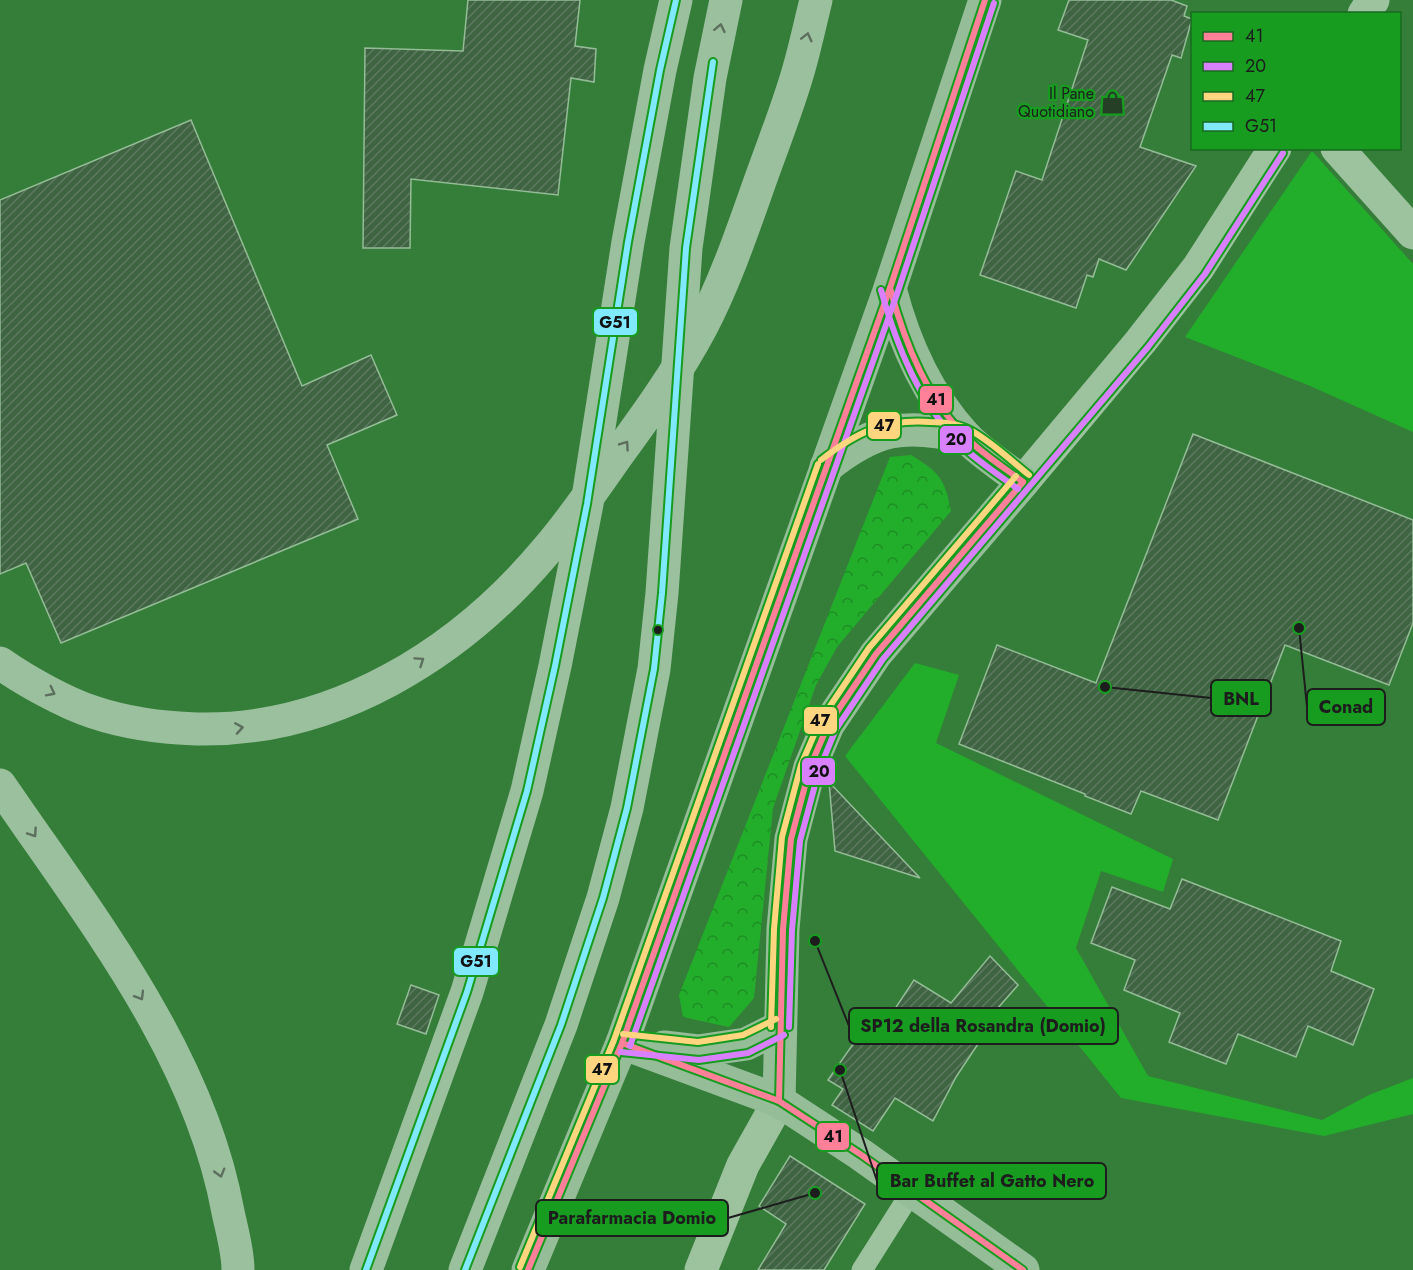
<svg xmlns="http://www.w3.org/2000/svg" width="1413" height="1270" viewBox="0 0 1413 1270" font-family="Jost,sans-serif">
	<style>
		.grass { fill: #22ae2a }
		.forest { fill: url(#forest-crowns) }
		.building { fill: url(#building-hatch); stroke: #94bc96; stroke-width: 1.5 }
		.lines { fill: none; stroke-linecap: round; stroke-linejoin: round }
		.lane { stroke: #9cc29e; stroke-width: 21 }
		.street { stroke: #9cc29e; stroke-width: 33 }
		.secondary { stroke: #95bd98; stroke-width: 33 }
		.highway { stroke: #9bc09d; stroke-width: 33 }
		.highway-bridge { stroke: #9bc09d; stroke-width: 33 }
		.bus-1-casing { stroke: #179c20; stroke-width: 10 }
		.bus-2-casing { stroke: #179c20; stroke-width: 10 }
		.bus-3-casing { stroke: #179c20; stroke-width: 10 }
		.bus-4-casing { stroke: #179c20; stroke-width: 10 }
		.bus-1 { stroke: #ff8098; stroke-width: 6 }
		.bus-2 { stroke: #d880ff; stroke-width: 6 }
		.bus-3 { stroke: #ffd580; stroke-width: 6 }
		.bus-4 { stroke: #80e8ff; stroke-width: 6 }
		.oneway { stroke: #5c6e5d }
		.bus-dot { fill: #1d1d1d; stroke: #179c20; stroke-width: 2 }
		.labels { text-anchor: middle; stroke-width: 4.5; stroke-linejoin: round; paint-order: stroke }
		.poi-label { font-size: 16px; fill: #1d1d1d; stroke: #179c20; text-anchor: end }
		.leader { fill: none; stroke: #1d1d1d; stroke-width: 2 }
		.callout-dot { fill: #1d1d1d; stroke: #179c20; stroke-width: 2 }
		.callout { fill: #179c20; stroke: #1d1d1d; stroke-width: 2 }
		.callout-label { font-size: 18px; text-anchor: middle; font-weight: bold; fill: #1d1d1d }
		.line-badge { stroke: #179c20; stroke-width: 2 }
		.pale-badge-label { font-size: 16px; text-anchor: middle; font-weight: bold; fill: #111 }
	</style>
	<defs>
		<pattern id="forest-crowns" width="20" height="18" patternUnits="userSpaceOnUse" patternTransform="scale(1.5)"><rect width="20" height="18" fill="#22ae2a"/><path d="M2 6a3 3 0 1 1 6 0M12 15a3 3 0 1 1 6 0" fill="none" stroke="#1d8d23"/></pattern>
		<pattern id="building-hatch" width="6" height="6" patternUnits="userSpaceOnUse" patternTransform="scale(1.5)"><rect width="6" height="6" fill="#3e6441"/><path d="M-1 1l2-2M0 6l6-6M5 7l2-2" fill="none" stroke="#5d7a60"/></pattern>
	</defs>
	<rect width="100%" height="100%" fill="#357e3a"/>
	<g class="grass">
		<path d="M1312,151l101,113v168l-105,-47 -123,-48z"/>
		<path d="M915,663l44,12 -23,68 237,116 -10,33 -62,-21 -25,77 72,128 174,44 47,-25 44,-17v36l-89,22 -203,-38 -276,-342z"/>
	</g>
	<path class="forest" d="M911,455c28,17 34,24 40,56l-114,136 -21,38 -43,123 -19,190 -25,29 -46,-10 -4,-22 211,-538z"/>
	<g class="building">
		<path d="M468,0h112l-5,46 21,3 -2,33 -23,-4 -13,117 -147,-16 -1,69h-47l2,-200 98,3z"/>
		<path d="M1069,0h102l16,6 -3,10 8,3 -11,39 -9,-3 -32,92 56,19 -70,104 -27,-11 -6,18 -6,-2 -11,33 -96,-33 36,-104 26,9 46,-140 -30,-10z"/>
		<path d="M191,120l111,266 69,-31 26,60 -70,30 31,74 -297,124 -35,-80 -26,11v-374z"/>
		<path d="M1193,434l220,86v103l-24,62 -104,-40 -67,175 -77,-29 -10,23 -46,-18v-2l-126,-50 38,-99 99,38z"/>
		<path d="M829,782l91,96 -85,-27z"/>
		<path d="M1182,879l159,62 -10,30 43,18 -21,56 -45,-19 -12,31 -58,-23 -12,30 -57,-22 11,-29 -56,-23 11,-30 -44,-17 21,-56 58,22z"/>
		<path d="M990,956l28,29 -28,32 4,3 -38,57 -23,44 -38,-23 -22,33 -41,-26 11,-16 -15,-9 39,-56 12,9 35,-53 37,23z"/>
		<path d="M411,985l28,10 -13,39 -29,-10z"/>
		<path d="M790,1156l75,48 -41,66h-66l28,-46 -27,-18z"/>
	</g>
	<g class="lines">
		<path class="lane" d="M862,1270l50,-79"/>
		<g class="street">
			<path d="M1364,14l9,-14"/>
			<path d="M1337,148l76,85"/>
			<path d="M1023,482l118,-141 57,-73 77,-120"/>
			<path d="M701,1270l42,-105 36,-64"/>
		</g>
		<g class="secondary">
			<path d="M826,467c50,-40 78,-44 140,-30"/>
			<path d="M622,1043l157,58 81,53 163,116"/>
			<path d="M664,1047l34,4 48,-7 34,-17"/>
			<path d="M779,1101l4,-172 8,-90 19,-72 18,-42 48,-71 147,-172c-19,-15 -42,-29 -58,-46 -39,-43 -61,-93 -75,-148"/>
			<path d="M528,1270l94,-227 268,-755 95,-288"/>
		</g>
		<g class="highway">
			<path d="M0,663c24,17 65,40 93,49 33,11 70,16 104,17 137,3 262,-75 348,-177 26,-30 48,-62 71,-95 30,-41 61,-84 85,-129 24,-46 41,-96 58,-144 13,-37 28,-74 39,-112 7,-24 12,-48 18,-72"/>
			<path d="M0,785c89,131 199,267 228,427 4,19 10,39 10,58"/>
		</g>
		<g class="highway-bridge">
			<path d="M366,1270l101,-278 60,-201 28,-125 32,-162 41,-262 32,-172 16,-70"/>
			<path d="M465,1270l96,-245 42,-127 24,-90 27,-139 8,-76 24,-345 24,-170 16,-78"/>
		</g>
		<defs>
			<g id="bus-1">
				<path d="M890,288c15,56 38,114 81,154 16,15 35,27 52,40"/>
				<path d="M622,1043l157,58 81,53 163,116"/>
				<path d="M779,1101l4,-172 8,-90 19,-72 18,-42 48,-71 147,-172"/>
				<path d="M528,1270l94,-227 268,-755 95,-288"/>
			</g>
			<g id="bus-2">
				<path d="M881,290c16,57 39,115 82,157 17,16 36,28 55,42"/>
				<path d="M789,1027l3,-97 8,-89 19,-71 17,-41 47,-70 265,-312 57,-73 78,-121"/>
				<path d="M630,1046l268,-755 96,-288"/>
				<path d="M621,1052l78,8 49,-7 36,-18"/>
			</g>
			<g id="bus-3">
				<path d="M821,460c36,-28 63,-41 109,-38 14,0 28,1 40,8 22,12 40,30 59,45"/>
				<path d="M771,1027l3,-98 8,-92 19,-72 19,-44 49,-73 147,-172"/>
				<path d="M623,1034l75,8 45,-7 33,-16"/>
				<path d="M520,1267l94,-227 204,-576"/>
			</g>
			<g id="bus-4">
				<path d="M366,1270l101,-278 60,-201 28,-125 32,-162 41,-262 32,-172 16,-70"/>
				<path d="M465,1270l96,-245 42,-127 24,-90 27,-139 8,-76 24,-345 27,-186"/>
			</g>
		</defs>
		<use href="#bus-1" class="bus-1-casing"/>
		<use href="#bus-2" class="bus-2-casing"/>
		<use href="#bus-3" class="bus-3-casing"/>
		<use href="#bus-4" class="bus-4-casing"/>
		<use href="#bus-1" class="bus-1"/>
		<use href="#bus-2" class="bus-2"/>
		<use href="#bus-3" class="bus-3"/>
		<use href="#bus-4" class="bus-4"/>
	</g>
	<defs><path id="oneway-chevron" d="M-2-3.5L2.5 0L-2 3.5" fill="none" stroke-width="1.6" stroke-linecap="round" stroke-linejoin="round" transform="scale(1.5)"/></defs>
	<g class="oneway">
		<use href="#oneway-chevron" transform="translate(720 28) rotate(-78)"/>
		<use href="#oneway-chevron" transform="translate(807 37) rotate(-76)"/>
		<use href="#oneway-chevron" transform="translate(625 445) rotate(-55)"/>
		<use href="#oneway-chevron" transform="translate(420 661) rotate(-34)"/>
		<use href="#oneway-chevron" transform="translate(51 692) rotate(27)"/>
		<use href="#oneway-chevron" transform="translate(239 728) rotate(-9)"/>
		<use href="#oneway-chevron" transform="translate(33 833) rotate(56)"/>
		<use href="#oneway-chevron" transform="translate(140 996) rotate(59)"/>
		<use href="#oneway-chevron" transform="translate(220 1173) rotate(74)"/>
	</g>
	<defs>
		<symbol id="shop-bare" viewBox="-9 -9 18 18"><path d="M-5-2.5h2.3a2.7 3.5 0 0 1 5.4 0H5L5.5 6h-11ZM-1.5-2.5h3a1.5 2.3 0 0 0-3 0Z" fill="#253f27" stroke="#179c20" stroke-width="2.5" paint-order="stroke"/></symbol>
	</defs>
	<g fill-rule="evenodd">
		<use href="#shop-bare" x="1096" y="86" width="33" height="33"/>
	</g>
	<circle class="bus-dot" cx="658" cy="630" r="5"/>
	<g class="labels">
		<g class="poi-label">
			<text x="1094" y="99">Il Pane<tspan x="1094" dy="18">Quotidiano</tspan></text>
		</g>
	</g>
	<path class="leader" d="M1105 687L1211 698M1299 628L1307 707M815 941L849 1026M840 1070L877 1181M815 1193L728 1218"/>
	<g class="callout-dot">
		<circle cx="1105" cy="687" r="6"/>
		<circle cx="1299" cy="628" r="6"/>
		<circle cx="815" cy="941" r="6"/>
		<circle cx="840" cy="1070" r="6"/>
		<circle cx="815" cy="1193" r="6"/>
	</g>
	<g class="callout">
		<rect x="1211" y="680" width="60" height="36" rx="6"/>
		<rect x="1307" y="689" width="78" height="36" rx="6"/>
		<rect x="849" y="1008" width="269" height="36" rx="6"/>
		<rect x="877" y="1163" width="229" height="36" rx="6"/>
		<rect x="536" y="1200" width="192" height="36" rx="6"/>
	</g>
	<g class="callout-label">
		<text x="1241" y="705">BNL</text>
		<text x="1346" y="713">Conad</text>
		<text x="983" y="1032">SP12 della Rosandra (Domio)</text>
		<text x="992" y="1187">Bar Buffet al Gatto Nero</text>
		<text x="632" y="1224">Parafarmacia Domio</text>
	</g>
	<g class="line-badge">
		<rect x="593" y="308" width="45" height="28" rx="6" fill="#80e8ff"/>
		<rect x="919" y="385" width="34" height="29" rx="6" fill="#ff8098"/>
		<rect x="867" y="411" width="34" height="29" rx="6" fill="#ffd580"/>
		<rect x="939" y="425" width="34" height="29" rx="6" fill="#d880ff"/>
		<rect x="803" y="706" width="35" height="29" rx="6" fill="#ffd580"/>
		<rect x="801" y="757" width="35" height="29" rx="6" fill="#d880ff"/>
		<rect x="453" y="947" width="46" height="29" rx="6" fill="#80e8ff"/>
		<rect x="585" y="1055" width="34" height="29" rx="6" fill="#ffd580"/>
		<rect x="816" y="1122" width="34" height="29" rx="6" fill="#ff8098"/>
	</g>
	<g class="pale-badge-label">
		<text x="615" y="328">G51</text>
		<text x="936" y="405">41</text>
		<text x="884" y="431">47</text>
		<text x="956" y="445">20</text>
		<text x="820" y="726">47</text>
		<text x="819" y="777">20</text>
		<text x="476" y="967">G51</text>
		<text x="602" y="1075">47</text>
		<text x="833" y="1142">41</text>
	</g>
	<rect x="1191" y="12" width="210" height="138" fill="#179c20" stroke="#19691f" stroke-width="1.5"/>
	<rect x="1203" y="32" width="30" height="9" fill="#ff8098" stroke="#19691f" stroke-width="1.5"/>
	<text x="1245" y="42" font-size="18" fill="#1d1d1d">41</text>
	<rect x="1203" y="62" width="30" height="9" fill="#d880ff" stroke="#19691f" stroke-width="1.5"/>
	<text x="1245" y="72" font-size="18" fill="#1d1d1d">20</text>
	<rect x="1203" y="92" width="30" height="9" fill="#ffd580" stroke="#19691f" stroke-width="1.5"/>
	<text x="1245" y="102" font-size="18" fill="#1d1d1d">47</text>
	<rect x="1203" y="122" width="30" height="9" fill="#80e8ff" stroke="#19691f" stroke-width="1.5"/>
	<text x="1245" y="132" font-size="18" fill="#1d1d1d">G51</text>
</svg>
